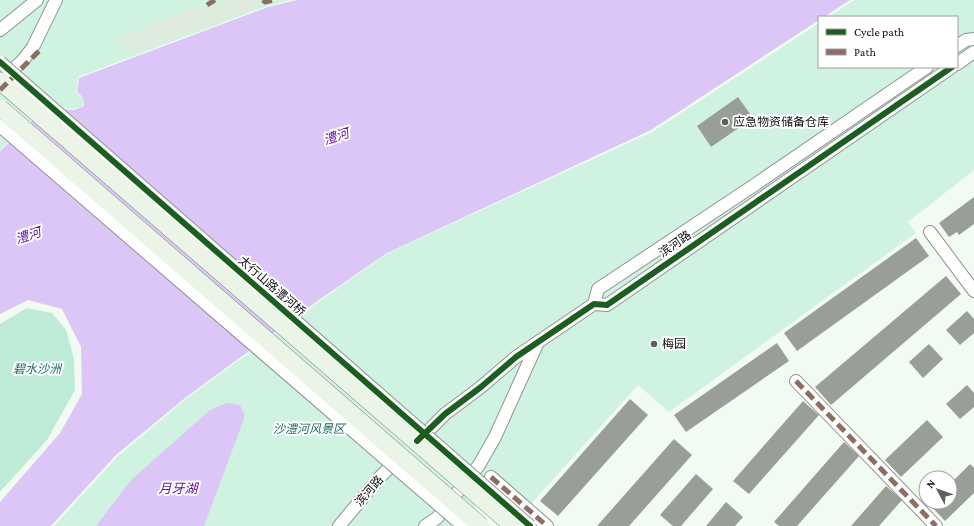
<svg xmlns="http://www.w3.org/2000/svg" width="974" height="526" viewBox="0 0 974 526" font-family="'Crimson Pro','Noto Sans SC',serif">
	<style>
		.green { fill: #d0f3e1 }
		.forest { fill: #beead8 }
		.plaza { fill: #dfebdc }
		.water { fill: #dcc6f7 }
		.building { fill: #999e97 }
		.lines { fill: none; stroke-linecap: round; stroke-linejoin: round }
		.minor-casing { stroke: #909490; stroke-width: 14 }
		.minor { stroke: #fdfefd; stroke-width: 12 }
		.minor-bridge-casing { stroke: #909490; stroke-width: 14; stroke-linecap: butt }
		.secondary-bridge-casing { stroke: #878b86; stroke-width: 18; stroke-linecap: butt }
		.minor-bridge { stroke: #fdfefd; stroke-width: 12 }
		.secondary-bridge { stroke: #eaf5e8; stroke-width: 17 }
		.quiet { stroke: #8d6e63; stroke-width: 5; stroke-dasharray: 10 5; stroke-linecap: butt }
		.cycleway-casing { stroke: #fff; stroke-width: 8 }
		.cycleway { stroke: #1b5e20; stroke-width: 6 }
		.poi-dot { fill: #5d605d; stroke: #fff; stroke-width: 1.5 }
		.labels { text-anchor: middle; stroke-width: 4; stroke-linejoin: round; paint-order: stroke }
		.poi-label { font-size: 12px; fill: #0d0d0d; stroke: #fff; text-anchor: start }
		.street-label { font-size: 12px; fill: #0d0d0d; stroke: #fff }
		.park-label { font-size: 12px; font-style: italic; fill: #1a6960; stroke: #fff }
		.water-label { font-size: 13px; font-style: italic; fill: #5f0fa6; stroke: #fff }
	</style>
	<rect width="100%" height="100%" fill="#f2fbf1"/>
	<g class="green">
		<path d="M0,0h292l-25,6 -189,71 -2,14 7,8v7l-10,3 -28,-1 -45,42z"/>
		<path d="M854,0h120v170l-66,52 8,11 -247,179 -31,-27 -108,120 -30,-27 -42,48h-404l63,-69 69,-58 131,-96 71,-50 264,-121 167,-109v44h138v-50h-129z"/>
	</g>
	<path class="forest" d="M27,308l25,5 14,17 8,29 1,31 -28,50 -47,52v-168z"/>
	<path class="plaza" d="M229,0h29l2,7 -123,46 -21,-13 86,-36v5z"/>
	<g class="water">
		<path d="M297,0h553l-26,17h-5v3l-168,110 -264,123 -71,49 -131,96 -69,57 -65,71h-51v-24l60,-69 22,-39 -1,-47 -19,-38 -34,-9 -28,14v-163l45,-42 29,1 10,-4 -1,-8 -6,-7 2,-13 189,-71z"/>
		<path d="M227,403l13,2 5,11 -41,110h-108l35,-46 79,-70z"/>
	</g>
	<g class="building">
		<path d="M738,97l15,21 -42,29 -14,-21z"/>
		<path d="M974,197v27l-15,11 -2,-3 -8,5 -10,-14z"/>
		<path d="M916,238l13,18 -132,95 -13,-18z"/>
		<path d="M946,276l15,18 -130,111 -16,-18z"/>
		<path d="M967,311l7,8v14l-14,12 -14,-15z"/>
		<path d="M777,343l12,18 -103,71 -12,-17z"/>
		<path d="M929,344l14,15 -20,19 -14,-16z"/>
		<path d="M967,385l7,8v14l-14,12 -14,-15z"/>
		<path d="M630,399l18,16 -90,101 -18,-15z"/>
		<path d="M803,401l16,14 -70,79 -16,-13z"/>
		<path d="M927,420l16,17 -42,40 -16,-17z"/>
		<path d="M674,439l18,16 -63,71h-32z"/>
		<path d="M844,442l15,14 -62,70h-18l-5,-4z"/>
		<path d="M970,464l4,4v25l-29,28 -16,-17 2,-2h19v-18z"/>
		<path d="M696,474l17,15 -32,37h-8l-13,-11z"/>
		<path d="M886,486l16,14 -23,26h-28z"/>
		<path d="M726,502l17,15 -8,9h-29z"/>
	</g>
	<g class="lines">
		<defs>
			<g id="minor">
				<path d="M0,30l37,-30"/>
				<path d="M957,46l9,-6 8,-1"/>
				<path d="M957,64l17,-12"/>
				<path d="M4,78l20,-19 9,-12 23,-47"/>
				<path d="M930,232l44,59"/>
				<path d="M594,304l4,-15 155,-103 174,-119"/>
				<path d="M796,381l140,145"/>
				<path d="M418,441l27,-27 36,-27 35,-30 78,-53 13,1 345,-238"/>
				<path d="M491,477l56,49"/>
				<path d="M339,526l41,-49 19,-19"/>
				<path d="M425,526l12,-8 42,-53 16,-28 43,-95"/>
			</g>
		</defs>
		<use href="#minor" class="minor-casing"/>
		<use href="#minor" class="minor"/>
		<defs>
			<g id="minor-bridge">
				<path d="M0,62l530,464"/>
				<path d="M0,126l463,400"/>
			</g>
			<g id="secondary-bridge">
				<path d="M0,81l513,445"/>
				<path d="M0,108l481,418"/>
			</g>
		</defs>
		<use href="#minor-bridge" class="minor-bridge-casing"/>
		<use href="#secondary-bridge" class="secondary-bridge-casing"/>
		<use href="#minor-bridge" class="minor-bridge"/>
		<use href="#secondary-bridge" class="secondary-bridge"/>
		<g class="quiet">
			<path d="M263,0l2,2 8,-2"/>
			<path d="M207,5l8,-5"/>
			<path d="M0,90l40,-40"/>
			<path d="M796,381l140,145"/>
			<path d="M491,477l56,49"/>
		</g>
		<defs>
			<g id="cycleway">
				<path d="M0,62l530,464"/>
				<path d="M417,441l28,-27 36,-27 35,-30 78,-53 13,1 345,-238"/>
			</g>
		</defs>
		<use href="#cycleway" class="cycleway-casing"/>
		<use href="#cycleway" class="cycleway"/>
	</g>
	<g class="poi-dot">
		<circle cx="725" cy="122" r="4"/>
		<circle cx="654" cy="344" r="4"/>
	</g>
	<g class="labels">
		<g class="poi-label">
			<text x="733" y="126">应急物资储备仓库</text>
			<text x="662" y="348">梅园</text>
		</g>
		<g class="street-label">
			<text transform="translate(675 244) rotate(-35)" y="4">滨河路</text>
			<text transform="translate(272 286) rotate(41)" y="4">太行山路澧河桥</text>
			<text transform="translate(369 491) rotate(-49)" y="4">滨河路</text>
		</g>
		<g class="park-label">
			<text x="37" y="373">碧水沙洲</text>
			<text x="309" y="433">沙澧河风景区</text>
		</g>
		<g class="water-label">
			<text transform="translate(336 136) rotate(-18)" y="5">澧河</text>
			<text transform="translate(28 235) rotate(-18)" y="5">澧河</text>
			<text x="178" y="493">月牙湖</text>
		</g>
	</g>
	<rect x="818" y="16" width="140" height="52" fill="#ffffff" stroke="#9e9e9e"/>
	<rect x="826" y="29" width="20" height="6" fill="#1b5e20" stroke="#9e9e9e"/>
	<text x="854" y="36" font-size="12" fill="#0d0d0d">Cycle path</text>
	<rect x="826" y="49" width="20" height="6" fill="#8d6e63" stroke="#9e9e9e"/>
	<text x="854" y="56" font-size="12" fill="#0d0d0d">Path</text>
	<g transform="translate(938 490) rotate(311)"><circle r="19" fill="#ffffff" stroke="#9e9e9e"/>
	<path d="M0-3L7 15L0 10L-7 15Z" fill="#5d605d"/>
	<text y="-6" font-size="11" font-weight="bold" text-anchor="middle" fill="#0d0d0d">N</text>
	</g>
</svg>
